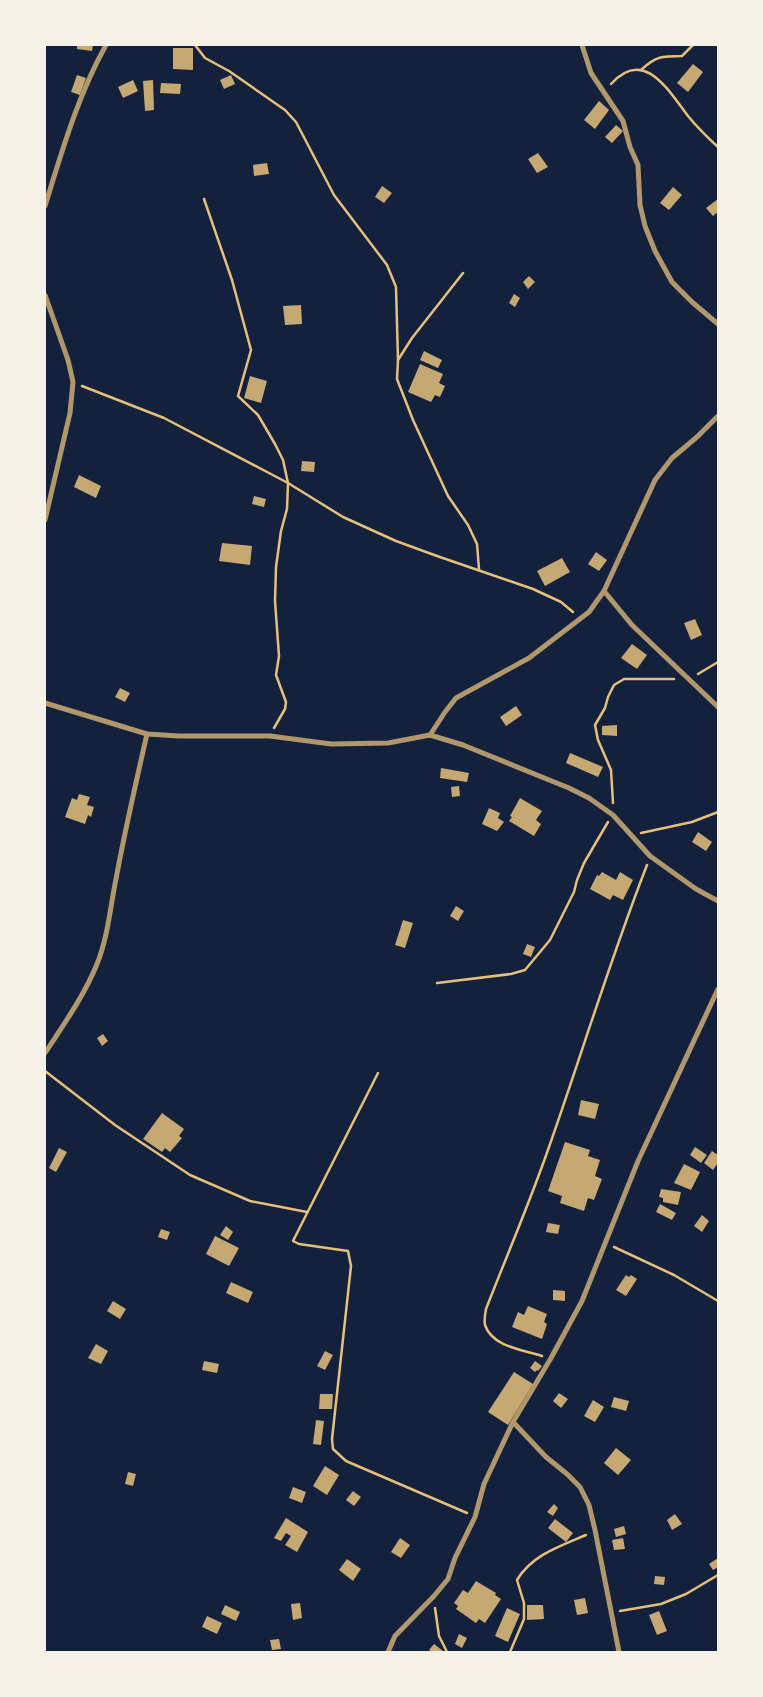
<svg xmlns="http://www.w3.org/2000/svg" width="763" height="1697" viewBox="0 0 763 1697" font-family="Georgia,serif">
	<style>
		.building { fill: #c6a872 }
		.lines { fill: none; stroke-linecap: round; stroke-linejoin: round }
		.path { stroke: #e5c07b; stroke-width: 2.5 }
		.minor { stroke: #b1986c; stroke-width: 5 }
	</style>
	<rect width="100%" height="100%" fill="#14213d"/>
	<g class="building">
		<path d="M77,45h16l-1,6 -15,-2z"/>
		<path d="M173,48h20v22l-20,-1z"/>
		<path d="M693,64l10,8 -15,20 -11,-9z"/>
		<path d="M77,75l9,3 -6,17 -9,-3z"/>
		<path d="M231,75l4,9 -11,5 -4,-9z"/>
		<path d="M133,80l5,11 -15,7 -5,-11z"/>
		<path d="M153,80l1,30 -9,1 -2,-30z"/>
		<path d="M161,83l20,1 -1,10 -20,-1z"/>
		<path d="M599,101l10,9 -14,19 -11,-9z"/>
		<path d="M616,125l7,6 -11,12 -7,-6z"/>
		<path d="M538,153l10,14 -11,6 -9,-14z"/>
		<path d="M267,163l2,11 -15,2 -1,-11z"/>
		<path d="M382,186l10,7 -8,10 -9,-6z"/>
		<path d="M673,187l9,8 -13,15 -9,-7z"/>
		<path d="M718,199v13l-5,4 -7,-8z"/>
		<path d="M529,276l6,6 -7,7 -5,-7z"/>
		<path d="M514,294l6,4 -5,9 -6,-4z"/>
		<path d="M301,305l1,19 -17,1 -2,-19z"/>
		<path d="M424,351l18,9 -4,8 -18,-8z"/>
		<path d="M420,364l23,10 -4,9 6,3 -5,11 -5,-2 -4,7 -23,-10z"/>
		<path d="M250,376l17,5 -6,22 -17,-5z"/>
		<path d="M302,461l13,1 -1,10 -13,-1z"/>
		<path d="M79,475l22,11 -5,12 -22,-11z"/>
		<path d="M254,496l12,3 -2,8 -12,-3z"/>
		<path d="M222,543l30,3 -2,19 -31,-4z"/>
		<path d="M596,552l11,8 -8,11 -11,-7z"/>
		<path d="M562,558l8,14 -25,14 -8,-15z"/>
		<path d="M695,619l7,16 -11,5 -7,-17z"/>
		<path d="M632,644l15,11 -10,14 -16,-11z"/>
		<path d="M120,688l10,5 -5,9 -10,-5z"/>
		<path d="M516,706l6,9 -16,11 -6,-9z"/>
		<path d="M617,725v11l-15,-1v-9z"/>
		<path d="M570,753l33,14 -5,10 -32,-14z"/>
		<path d="M441,768l28,5 -2,9 -27,-4z"/>
		<path d="M459,786l1,10 -8,1 -1,-10z"/>
		<path d="M79,794l11,3 -3,8 7,2 -3,10 -3,-2 -3,9 -20,-7 7,-19 5,2z"/>
		<path d="M520,798l22,13 -6,9 5,4 -7,12 -25,-15 3,-4 -2,-1z"/>
		<path d="M489,808l11,5 -2,5 6,4 -7,9 -15,-7z"/>
		<path d="M698,832l14,10 -6,9 -14,-9z"/>
		<path d="M602,872l14,8 4,-8 13,8 -10,20 -10,-5 -3,5 -20,-11 7,-14 2,1z"/>
		<path d="M456,906l8,5 -6,10 -8,-5z"/>
		<path d="M403,920l10,3 -8,25 -10,-3z"/>
		<path d="M527,944l8,3 -4,10 -8,-3z"/>
		<path d="M103,1034l5,7 -6,5 -5,-8z"/>
		<path d="M581,1100l18,4 -4,15 -17,-4z"/>
		<path d="M162,1113l22,16 -5,7 3,2 -12,14 -5,-4 -3,4 -19,-13z"/>
		<path d="M565,1142l25,8 -2,6 12,4 -5,16 7,3 -8,21 -6,-2 -4,13 -24,-8 2,-7 -14,-5z"/>
		<path d="M695,1147l12,8 -6,8 -11,-8z"/>
		<path d="M59,1148l8,4 -11,20 -7,-4z"/>
		<path d="M712,1151l6,4v8l-5,7 -9,-7z"/>
		<path d="M684,1164l16,8 -9,18 -17,-7z"/>
		<path d="M661,1189l20,3 -3,13 -15,-3v-4l-4,-1z"/>
		<path d="M660,1204l16,9 -4,7 -16,-8z"/>
		<path d="M702,1215l7,6 -7,11 -8,-6z"/>
		<path d="M548,1223l12,2 -2,9 -12,-2z"/>
		<path d="M226,1226l7,6 -5,8 -8,-5z"/>
		<path d="M161,1229l9,3 -3,8 -9,-3z"/>
		<path d="M215,1236l24,12 -10,18 -23,-12z"/>
		<path d="M626,1275l3,2 2,-2 6,4 -11,17 -10,-6z"/>
		<path d="M231,1282l22,10 -5,11 -22,-10z"/>
		<path d="M553,1290l12,1v10l-12,-1z"/>
		<path d="M113,1301l13,8 -6,10 -13,-8z"/>
		<path d="M528,1306l19,8 -3,8 3,2 -5,15 -30,-12 6,-15 6,3z"/>
		<path d="M96,1344l12,7 -7,13 -13,-6z"/>
		<path d="M325,1351l8,4 -8,15 -8,-4z"/>
		<path d="M204,1361l15,3 -2,9 -15,-3z"/>
		<path d="M535,1361l7,5 -4,5 -1,-1 -2,2 -5,-4z"/>
		<path d="M514,1372l19,12 -25,41 -20,-13z"/>
		<path d="M559,1393l9,6 -7,9 -8,-7z"/>
		<path d="M320,1394h13l-1,15h-13z"/>
		<path d="M614,1397l15,4 -3,10 -15,-4z"/>
		<path d="M593,1400l11,7 -9,15 -11,-6z"/>
		<path d="M316,1420l8,1 -3,24 -8,-1z"/>
		<path d="M616,1448l15,12 -13,15 -14,-12z"/>
		<path d="M325,1466l14,9 -12,20 -14,-9z"/>
		<path d="M128,1472l8,2 -3,12 -8,-2z"/>
		<path d="M293,1487l13,5 -4,11 -13,-5z"/>
		<path d="M353,1491l8,6 -7,9 -8,-6z"/>
		<path d="M554,1504l4,4 -5,8 -6,-4z"/>
		<path d="M675,1514l7,10 -10,6 -5,-10z"/>
		<path d="M286,1518l22,14 -11,20 -12,-7 6,-9 -5,-3 -5,8 -7,-3z"/>
		<path d="M555,1519l18,14 -7,9 -18,-14z"/>
		<path d="M624,1526l2,8 -10,3 -2,-8z"/>
		<path d="M400,1538l10,7 -9,13 -10,-6z"/>
		<path d="M623,1538l2,11 -11,1 -2,-10z"/>
		<path d="M718,1558v9l-5,3 -4,-6z"/>
		<path d="M347,1559l14,10 -8,12 -14,-11z"/>
		<path d="M655,1576l10,1 -1,8 -10,-1z"/>
		<path d="M476,1581l20,12 -1,2 6,4 -16,24 -6,-4 -3,4 -20,-14 2,-3 -4,-3 9,-13 5,3z"/>
		<path d="M585,1598l3,15 -11,2 -3,-15z"/>
		<path d="M300,1603l2,15 -9,2 -2,-16z"/>
		<path d="M225,1605l15,7 -4,9 -15,-7z"/>
		<path d="M527,1605h16l1,14 -17,1z"/>
		<path d="M507,1608l13,6 -12,28 -13,-6z"/>
		<path d="M659,1611l8,20 -10,4 -8,-20z"/>
		<path d="M207,1616l15,7 -5,11 -15,-7z"/>
		<path d="M459,1634l8,4 -5,10 -7,-4z"/>
		<path d="M279,1639l2,10 -9,1 -2,-10z"/>
		<path d="M434,1644l9,7 -1,1h-10l-3,-2z"/>
	</g>
	<g class="lines">
		<g class="path">
			<path d="M195,45l10,13 24,13 56,39 11,12 38,73 53,70 9,22 2,73"/>
			<path d="M641,70c15,-14 21,-14 41,-14l11,-11"/>
			<path d="M611,84c33,-37 57,6 77,32 9,11 19,21 30,31"/>
			<path d="M204,199l28,81 19,70 -13,46 20,19 17,29 8,16 5,23 -1,26 -6,22 -5,36 -1,34 4,55 -3,19 10,27 -1,7 -11,19"/>
			<path d="M463,273l-51,65 -14,22 -1,19 16,41 35,76 20,29 9,19 2,25"/>
			<path d="M82,386l82,32 124,65 55,34 53,24 41,15 96,33 28,13 12,10"/>
			<path d="M698,674l20,-12"/>
			<path d="M613,803l-2,-33 -13,-30 -3,-15 10,-17 3,-11 6,-12 10,-6h50"/>
			<path d="M641,833l51,-11 26,-10"/>
			<path d="M437,983l74,-9 14,-4 25,-30 24,-48 3,-12 7,-17 24,-41"/>
			<path d="M45,1071l70,54 75,50 60,26 57,11"/>
			<path d="M378,1073l-85,168 6,3 49,7 3,15 -19,173 1,10 13,12 121,52"/>
			<path d="M614,1247l60,28 44,26"/>
			<path d="M542,1356c-18,-6 -50,-9 -57,-31 -1,-5 0,-11 1,-16 21,-54 44,-107 63,-162 33,-94 62,-190 98,-282"/>
			<path d="M435,1608l4,28 8,16"/>
			<path d="M620,1611l41,-7 25,-10 32,-19"/>
			<path d="M510,1652l14,-33v-16l-7,-23c15,-25 43,-34 69,-45"/>
		</g>
		<g class="minor">
			<path d="M582,45l9,28 32,48 7,26 8,18 2,40 5,21 10,25 17,31 20,20 26,22"/>
			<path d="M45,206c17,-55 33,-111 61,-161"/>
			<path d="M45,295l23,65 5,22 -3,31 -25,107"/>
			<path d="M604,591l28,34 86,82"/>
			<path d="M45,703l102,31 32,2h91l61,8 57,-1 42,-8 15,-23 11,-14 73,-40 60,-46 15,-21 51,-111 17,-22 25,-21 21,-21"/>
			<path d="M430,735l33,10 106,43 20,10 24,17 37,41 46,33 22,12"/>
			<path d="M45,1053c19,-29 39,-57 52,-89 11,-27 13,-56 19,-85 9,-49 20,-97 31,-145"/>
			<path d="M513,1422l33,35 21,17 13,13 9,18 6,25 24,122"/>
			<path d="M388,1652l7,-16 39,-40 14,-17 7,-21 20,-41 9,-33 29,-62 38,-64 31,-57 56,-140 80,-172"/>
		</g>
	</g>
	<rect width="763" height="1697" fill="none" stroke="#f6f1e7" stroke-width="92"/>
</svg>
